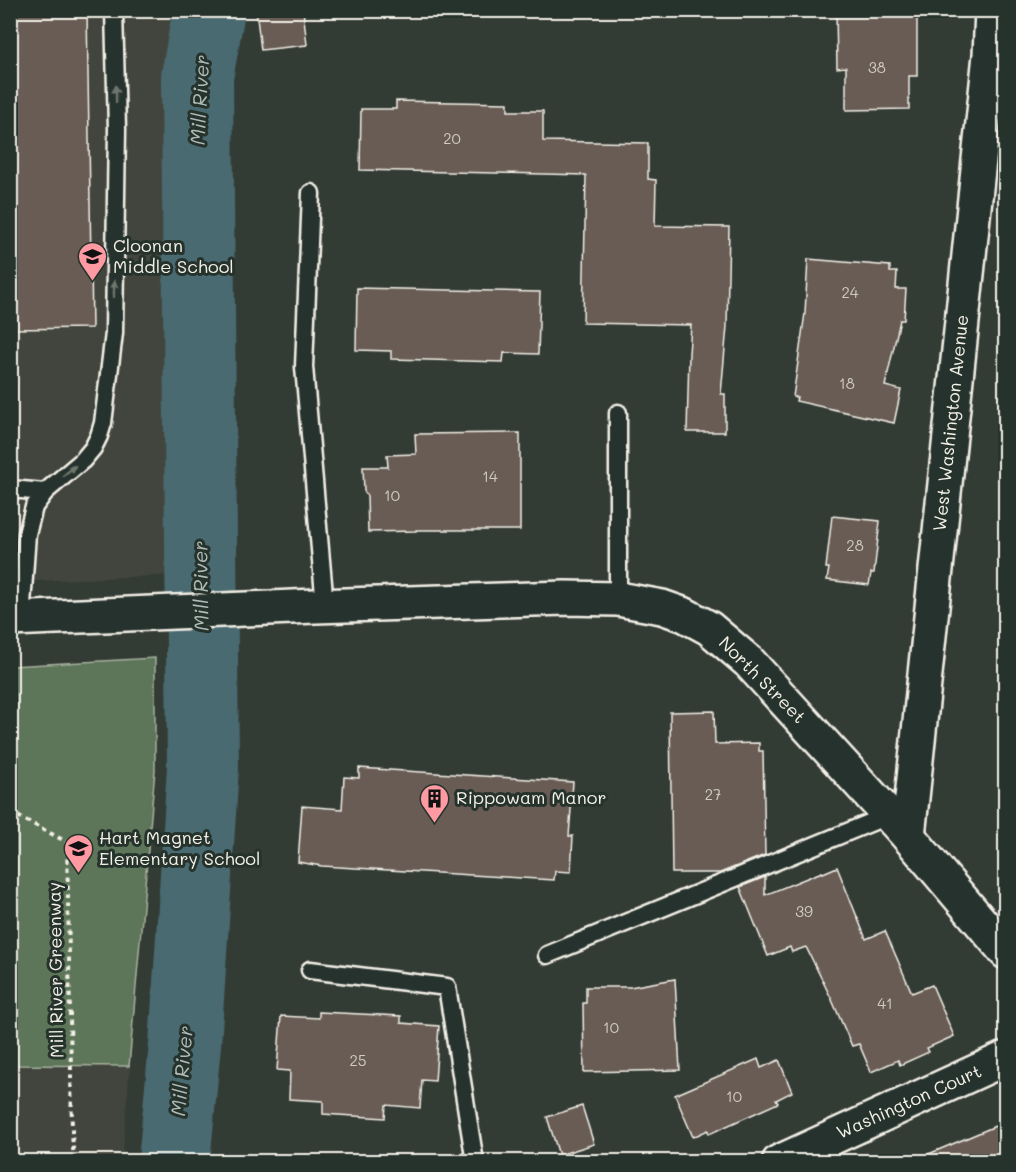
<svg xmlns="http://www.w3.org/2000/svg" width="1016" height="1172" viewBox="0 0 1016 1172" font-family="Mali,sans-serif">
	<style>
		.built { fill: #43453e }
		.green { fill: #5d7458; stroke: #a8b2a0; stroke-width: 1.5 }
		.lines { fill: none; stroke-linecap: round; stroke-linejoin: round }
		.river { stroke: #496a70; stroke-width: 72 }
		.building { fill: #685c54; stroke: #f4f1e8; stroke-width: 1.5 }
		.service-casing { stroke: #f4f1e8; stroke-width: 21 }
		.minor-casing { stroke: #f4f1e8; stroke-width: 38 }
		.tertiary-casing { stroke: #f4f1e8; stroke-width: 38 }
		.path { stroke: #f4f1e8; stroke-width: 4; stroke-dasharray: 4.5 4.5; stroke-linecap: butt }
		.service { stroke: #26332d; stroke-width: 16 }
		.minor { stroke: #26332d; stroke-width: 33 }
		.tertiary { stroke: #26332d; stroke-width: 33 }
		.oneway { fill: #6e766e }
		.labels { text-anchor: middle; stroke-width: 6; stroke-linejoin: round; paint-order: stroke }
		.number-label { font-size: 15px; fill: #d1ccc3 }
		.poi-label { font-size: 18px; fill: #f4f1e8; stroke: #26332d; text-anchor: start }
		.street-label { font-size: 18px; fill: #f4f1e8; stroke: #26332d }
		.water-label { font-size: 20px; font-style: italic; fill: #b0bbb8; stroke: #26332d }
	</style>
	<rect width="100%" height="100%" fill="#333b35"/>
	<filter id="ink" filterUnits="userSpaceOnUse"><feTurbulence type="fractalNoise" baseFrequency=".0167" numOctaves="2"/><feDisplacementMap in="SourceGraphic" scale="12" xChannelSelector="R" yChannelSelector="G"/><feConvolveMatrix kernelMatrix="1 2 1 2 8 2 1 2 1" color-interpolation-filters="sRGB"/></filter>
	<g filter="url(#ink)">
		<g class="built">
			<path d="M10,11h164l-3,9 -4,133 11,256 -1,166 -166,7z"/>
			<path d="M155,658v112l-33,391 -111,1v-496z"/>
		</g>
		<path class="green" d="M155,658v112l-26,296 -118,-1v-399z"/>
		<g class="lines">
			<path class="river" d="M174,1162l11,-117 18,-278 -6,-690 12,-67"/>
		</g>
		<g class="building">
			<path d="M10,10h77l5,318 -82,1z"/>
			<path d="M256,10h47l4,35 -46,5z"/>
			<path d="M836,10h81v66h-8v33l-63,1v-43l-9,1z"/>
			<path d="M396,101l112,2v8h35v30l105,2v36l8,1 -1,46 74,1 -2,99 -6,68h4v38h-38l2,-78 2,-29 -108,-2 3,-148 -226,-5 1,-61h35z"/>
			<path d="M808,259l82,7v6h7l-1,17h10l-2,31h-4l-15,66 16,4 -7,33 -98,-22 1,-4h-4l12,-84z"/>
			<path d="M357,288l183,4 -2,62 -34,-1 -1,9 -112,-3v-8l-35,-1z"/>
			<path d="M520,433v97h-104v1l-48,1 -1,-36 -3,-5 -1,-24h25l-1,-12 29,-1 -1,-20z"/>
			<path d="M832,516l48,5 -6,52h-3l-2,12 -42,-5 2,-12h-3z"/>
			<path d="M714,711l1,33 44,-1v8h4l2,104 -45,18h-48l-2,-161z"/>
			<path d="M359,768l214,14 -4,54h4l-2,36 -16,-1 -1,9 -232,-14 -24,-4 4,-56 40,3 2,-32 15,1z"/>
			<path d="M837,867l29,72 19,-8 27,62 20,-8 22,51 -27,12 2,4 -29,13 -2,-5 -27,12 -12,-28 -7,2 -20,-46 -26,-53 -14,5 -2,-5 -22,9 -28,-69 25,-10v18l57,-23 1,1z"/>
			<path d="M675,979l5,91 -96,2 -1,-69h3v-16h44z"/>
			<path d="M319,1012l82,4v7l38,3 -4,55 -13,-1 -2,28 -34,-3 -1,13 -62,-4v-13l-34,-2 1,-28 -13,-1 4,-54 38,2z"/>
			<path d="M758,1059l3,9 18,-8 13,32 -16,8 2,3 -69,31 -1,-4 -15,7 -18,-42z"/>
			<path d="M582,1106l12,38 -35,11 -12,-38z"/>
			<path d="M1005,1122v39h-93z"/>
		</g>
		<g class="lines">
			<defs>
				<g id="service">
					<path d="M311,193l-7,174 21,239"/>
					<path d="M618,413v186"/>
					<path d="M10,489l35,3"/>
					<path d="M21,619l6,-85 7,-27 11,-15 38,-32 10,-12 6,-12 4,-13 11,-90 3,-204 -3,-119"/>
					<path d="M547,955l342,-140"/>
					<path d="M310,970l137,17 28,175"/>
				</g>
				<g id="minor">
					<path d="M908,836l82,-781 2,-45"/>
					<path d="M779,1162l227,-104"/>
				</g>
				<path id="tertiary" d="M10,619l305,-13 250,-8 53,1 44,8 23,8 24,13 40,34 159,174 98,116"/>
			</defs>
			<use href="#service" class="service-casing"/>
			<use href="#minor" class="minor-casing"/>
			<use href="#tertiary" class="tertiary-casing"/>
			<path class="path" d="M10,812l57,30 5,290 2,30"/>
			<use href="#service" class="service"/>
			<use href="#minor" class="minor"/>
			<use href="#tertiary" class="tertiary"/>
		</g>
		<defs><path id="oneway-solid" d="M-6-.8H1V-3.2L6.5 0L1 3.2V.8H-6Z" transform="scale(1.5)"/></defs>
		<g class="oneway">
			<use href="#oneway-solid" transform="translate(116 94) rotate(-91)"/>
			<use href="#oneway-solid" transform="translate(114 289) rotate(-89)"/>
			<use href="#oneway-solid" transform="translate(69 471) rotate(-39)"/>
		</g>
	</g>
	<defs>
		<symbol id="school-pin" viewBox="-11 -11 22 30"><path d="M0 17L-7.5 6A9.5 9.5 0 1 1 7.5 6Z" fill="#ff9aa2" stroke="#26332d"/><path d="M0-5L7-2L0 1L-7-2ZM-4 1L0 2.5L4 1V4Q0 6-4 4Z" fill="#111"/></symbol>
		<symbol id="building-pin" viewBox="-11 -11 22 30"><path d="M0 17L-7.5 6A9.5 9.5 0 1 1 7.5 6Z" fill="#ff9aa2" stroke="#26332d"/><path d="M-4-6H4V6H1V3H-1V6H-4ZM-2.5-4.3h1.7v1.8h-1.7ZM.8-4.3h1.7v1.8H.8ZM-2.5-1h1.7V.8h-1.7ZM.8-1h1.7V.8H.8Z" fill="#111"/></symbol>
	</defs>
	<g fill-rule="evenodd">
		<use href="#school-pin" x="76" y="240" width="33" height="45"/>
		<use href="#building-pin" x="418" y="782" width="33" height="45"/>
		<use href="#school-pin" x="62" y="832" width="33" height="45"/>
	</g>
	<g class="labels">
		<g class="number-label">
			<text x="877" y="73">38</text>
			<text x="452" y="144">20</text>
			<text x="850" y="298">24</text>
			<text x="847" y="389">18</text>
			<text x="490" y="482">14</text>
			<text x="392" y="501">10</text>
			<text x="855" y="551">28</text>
			<text x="713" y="800">27</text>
			<text x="804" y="917">39</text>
			<text x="885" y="1009">41</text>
			<text x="611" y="1033">10</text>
			<text x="358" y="1066">25</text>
			<text x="734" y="1102">10</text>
		</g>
		<g class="poi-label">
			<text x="113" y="252">Cloonan<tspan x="113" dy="21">Middle School</tspan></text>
			<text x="456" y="804">Rippowam Manor</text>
			<text x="99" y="844">Hart Magnet<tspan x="99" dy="21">Elementary School</tspan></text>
		</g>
		<g class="street-label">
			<text transform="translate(951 423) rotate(-84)" y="6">West Washington Avenue</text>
			<text transform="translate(762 680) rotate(45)" y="6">North Street</text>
			<text transform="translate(56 970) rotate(-91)" y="6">Mill River Greenway</text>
			<text transform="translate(909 1102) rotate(-24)" y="6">Washington Court</text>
		</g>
		<g class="water-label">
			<text transform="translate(200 100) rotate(-87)" y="7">Mill River</text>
			<text transform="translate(201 586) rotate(-91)" y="7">Mill River</text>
			<text transform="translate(182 1071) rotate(-85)" y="7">Mill River</text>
		</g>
	</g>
	<rect width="1016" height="1172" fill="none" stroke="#26332d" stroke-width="36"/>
	<rect x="18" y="18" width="980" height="1136" fill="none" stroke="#f4f1e8" stroke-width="2" filter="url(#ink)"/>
</svg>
